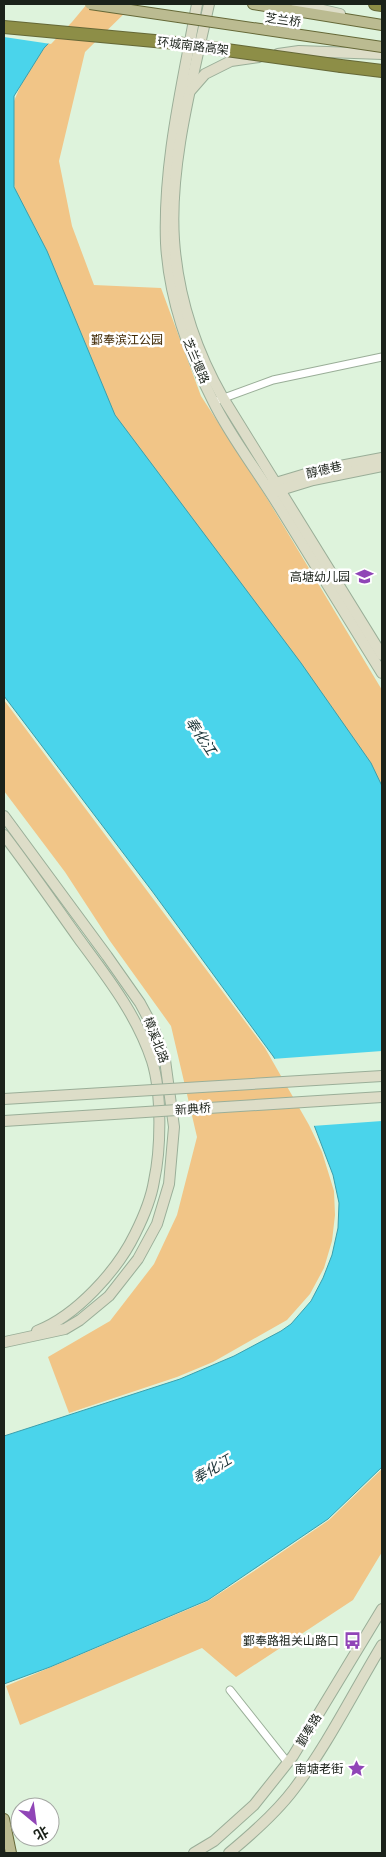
<svg xmlns="http://www.w3.org/2000/svg" width="386" height="1857" viewBox="0 0 386 1857" font-family="Manrope,'Noto Sans SC',sans-serif">
	<style>
		.green { fill: #f1c587 }
		.water { fill: #4ad4eb; stroke: #3c9fac }
		.pier { fill: #def3dc }
		.lines { fill: none; stroke-linecap: round; stroke-linejoin: round }
		.street-casing { stroke: #9aae98; stroke-width: 9 }
		.secondary-casing { stroke: #9aae98; stroke-width: 12 }
		.primary-casing { stroke: #656837; stroke-width: 12 }
		.highway-casing { stroke: #656837; stroke-width: 14 }
		.street { stroke: #fff; stroke-width: 7 }
		.secondary { stroke: #ddddc8; stroke-width: 10 }
		.primary { stroke: #bbbb91; stroke-width: 10 }
		.highway { stroke: #8d8e47; stroke-width: 12 }
		.secondary-bridge-casing { stroke: #9aae98; stroke-width: 12; stroke-linecap: butt }
		.primary-bridge-casing { stroke: #656837; stroke-width: 12; stroke-linecap: butt }
		.highway-bridge-casing { stroke: #656837; stroke-width: 14; stroke-linecap: butt }
		.secondary-bridge { stroke: #ddddc8; stroke-width: 10 }
		.primary-bridge { stroke: #bbbb91; stroke-width: 10 }
		.highway-bridge { stroke: #8d8e47; stroke-width: 12 }
		.labels { text-anchor: middle; stroke-width: 5; stroke-linejoin: round; paint-order: stroke }
		.street-label { font-size: 12px; fill: #1b221a; stroke: #fff }
		.park-label { font-size: 12px; fill: #402904; stroke: #fff }
		.poi-label { font-size: 12px; fill: #1b221a; stroke: #fff; text-anchor: end }
		.water-label { font-size: 14px; font-style: italic; fill: #20383c; stroke: #fff }
	</style>
	<rect width="100%" height="100%" fill="#def3dc"/>
	<g class="green">
		<path d="M79,4h55l-49,48 -26,109 13,65 22,59 67,3 40,108 64,99 117,195v102l-244,-341 -51,-78 -69,-164 -8,-51 4,-57 21,-49z"/>
		<path d="M4,700l261,348 44,77 13,27 12,39 1,24 -3,26 -8,27 -14,26 -23,26 -74,42 -36,15 -108,36 -21,-56 62,-36 44,-57 23,-49 20,-78 -26,-111 -61,-85 -45,-69 -61,-81z"/>
		<path d="M382,1469v83l-29,48 -117,77 -34,-29 -182,77 -14,-39 202,-85 49,-32 72,-49z"/>
	</g>
	<path class="water" d="M4,4h80l-14,17 -26,27 -30,48v91l33,64 68,164 186,248 70,100 11,23v681l-54,52 -120,81 -158,67 -46,17v-248l176,-57 54,-23 47,-25 10,-7 20,-23 12,-23 9,-23 6,-27 1,-25 -6,-28 -19,-50 -13,-25 -28,-44 -121,-165 -148,-195z"/>
	<g class="pier">
		<path d="M4,4h83l-15,18 -21,22 -47,-7z"/>
		<path d="M382,1051v70l-70,5 -13,-24 -27,-43z"/>
	</g>
	<g class="lines">
		<defs>
			<g id="street">
				<path d="M213,402l60,-22 109,-23"/>
				<path d="M230,1690l58,73"/>
			</g>
			<g id="secondary">
				<path d="M197,4c-14,78 -34,158 -31,239 3,55 22,109 47,158 17,35 43,68 64,102 35,57 70,113 105,170"/>
				<path d="M209,4c-16,74 -40,160 -35,236 4,57 21,109 49,158l159,257"/>
				<path d="M296,4l44,10"/>
				<path d="M278,54l21,-3 83,3"/>
				<path d="M191,90l14,-16 26,-13 28,-4"/>
				<path d="M269,485l50,-15 63,-12"/>
				<path d="M274,492l39,-12 69,-14"/>
				<path d="M4,816l103,140 33,47 14,26 11,31 9,67 -5,57 -12,40 -19,35 -29,37 -29,24 -15,9 -60,13"/>
				<path d="M4,835c26,34 50,69 75,104 28,38 58,76 73,122 10,32 9,88 2,120 -3,19 -11,37 -19,53 -18,37 -59,82 -98,97"/>
				<path d="M194,1853l20,-12 40,-36 39,-49 89,-147"/>
				<path d="M229,1853c23,-19 47,-40 65,-64 34,-45 59,-96 88,-144"/>
			</g>
			<g id="primary">
				<path d="M253,4l129,21"/>
				<path d="M4,1819l7,34"/>
			</g>
			<g id="highway">
				<path d="M375,4l7,1"/>
				<path d="M341,66l41,5"/>
			</g>
		</defs>
		<use href="#street" class="street-casing"/>
		<use href="#secondary" class="secondary-casing"/>
		<use href="#primary" class="primary-casing"/>
		<use href="#highway" class="highway-casing"/>
		<use href="#street" class="street"/>
		<use href="#secondary" class="secondary"/>
		<use href="#primary" class="primary"/>
		<use href="#highway" class="highway"/>
		<defs>
			<g id="secondary-bridge">
				<path d="M4,1099l378,-23"/>
				<path d="M4,1121l378,-24"/>
			</g>
			<path id="primary-bridge" d="M90,4l292,43"/>
			<path id="highway-bridge" d="M4,27l172,16 165,23"/>
		</defs>
		<use href="#secondary-bridge" class="secondary-bridge-casing"/>
		<use href="#primary-bridge" class="primary-bridge-casing"/>
		<use href="#highway-bridge" class="highway-bridge-casing"/>
		<use href="#secondary-bridge" class="secondary-bridge"/>
		<use href="#primary-bridge" class="primary-bridge"/>
		<use href="#highway-bridge" class="highway-bridge"/>
	</g>
	<defs>
		<symbol id="school-bare" viewBox="-9 -9 18 18"><path d="M0-5L7-2L0 1L-7-2ZM-4 1L0 2.5L4 1V4Q0 6-4 4Z" fill="#9045b7" stroke="#fff" stroke-width="2.5" paint-order="stroke"/></symbol>
		<symbol id="bus-bare" viewBox="-9 -9 18 18"><path d="M-5-6H5V4H4V6H2V4H-2V6H-4V4H-5ZM-3.5-4V0h7V-4ZM-3.5 1.2v1.5H-2V1.2ZM2 1.2v1.5H3.5V1.2Z" fill="#9045b7" stroke="#fff" stroke-width="2.5" paint-order="stroke"/></symbol>
		<symbol id="sight-bare" viewBox="-9 -9 18 18"><path d="M0-6L1.8-2.2L6-1.7L2.9 1.2L3.7 5.4L0 3.3L-3.7 5.4L-2.9 1.2L-6-1.7L-1.8-2.2Z" fill="#9045b7" stroke="#fff" stroke-width="2.5" paint-order="stroke"/></symbol>
	</defs>
	<g fill-rule="evenodd">
		<use href="#school-bare" x="352" y="564" width="25" height="25"/>
		<use href="#bus-bare" x="340" y="1628" width="25" height="25"/>
		<use href="#sight-bare" x="344" y="1756" width="25" height="25"/>
	</g>
	<g class="labels">
		<g class="street-label">
			<text transform="translate(283 20) rotate(8)" y="4">芝兰桥</text>
			<text transform="translate(193 46) rotate(7)" y="4">环城南路高架</text>
			<text transform="translate(196 361) rotate(67)" y="4">芝兰堰路</text>
			<text transform="translate(324 470) rotate(-13)" y="4">醇德巷</text>
			<text transform="translate(156 1040) rotate(69)" y="4">樟溪北路</text>
			<text transform="translate(193 1109) rotate(-4)" y="4">新典桥</text>
			<text transform="translate(309 1730) rotate(-59)" y="4">鄞奉路</text>
		</g>
		<g class="park-label">
			<text x="127" y="344">鄞奉滨江公园</text>
		</g>
		<g class="poi-label">
			<text x="350" y="581">高塘幼儿园</text>
			<text x="339" y="1645">鄞奉路祖关山路口</text>
			<text x="343" y="1773">南塘老街</text>
		</g>
		<g class="water-label">
			<text transform="translate(201 736) rotate(56)" y="5">奉化江</text>
			<text transform="translate(212 1469) rotate(-31)" y="5">奉化江</text>
		</g>
	</g>
	<rect width="386" height="1857" fill="none" stroke="#1b221a" stroke-width="10"/>
	<g transform="translate(35 1822) rotate(151)"><circle r="24" fill="#ffffff" stroke="#a4a7a3"/>
	<path d="M0-4L9 19L0 12L-9 19Z" fill="#9045b7"/>
	<text y="-8" font-size="14" font-weight="bold" text-anchor="middle" fill="#1b221a">北</text>
	</g>
</svg>
